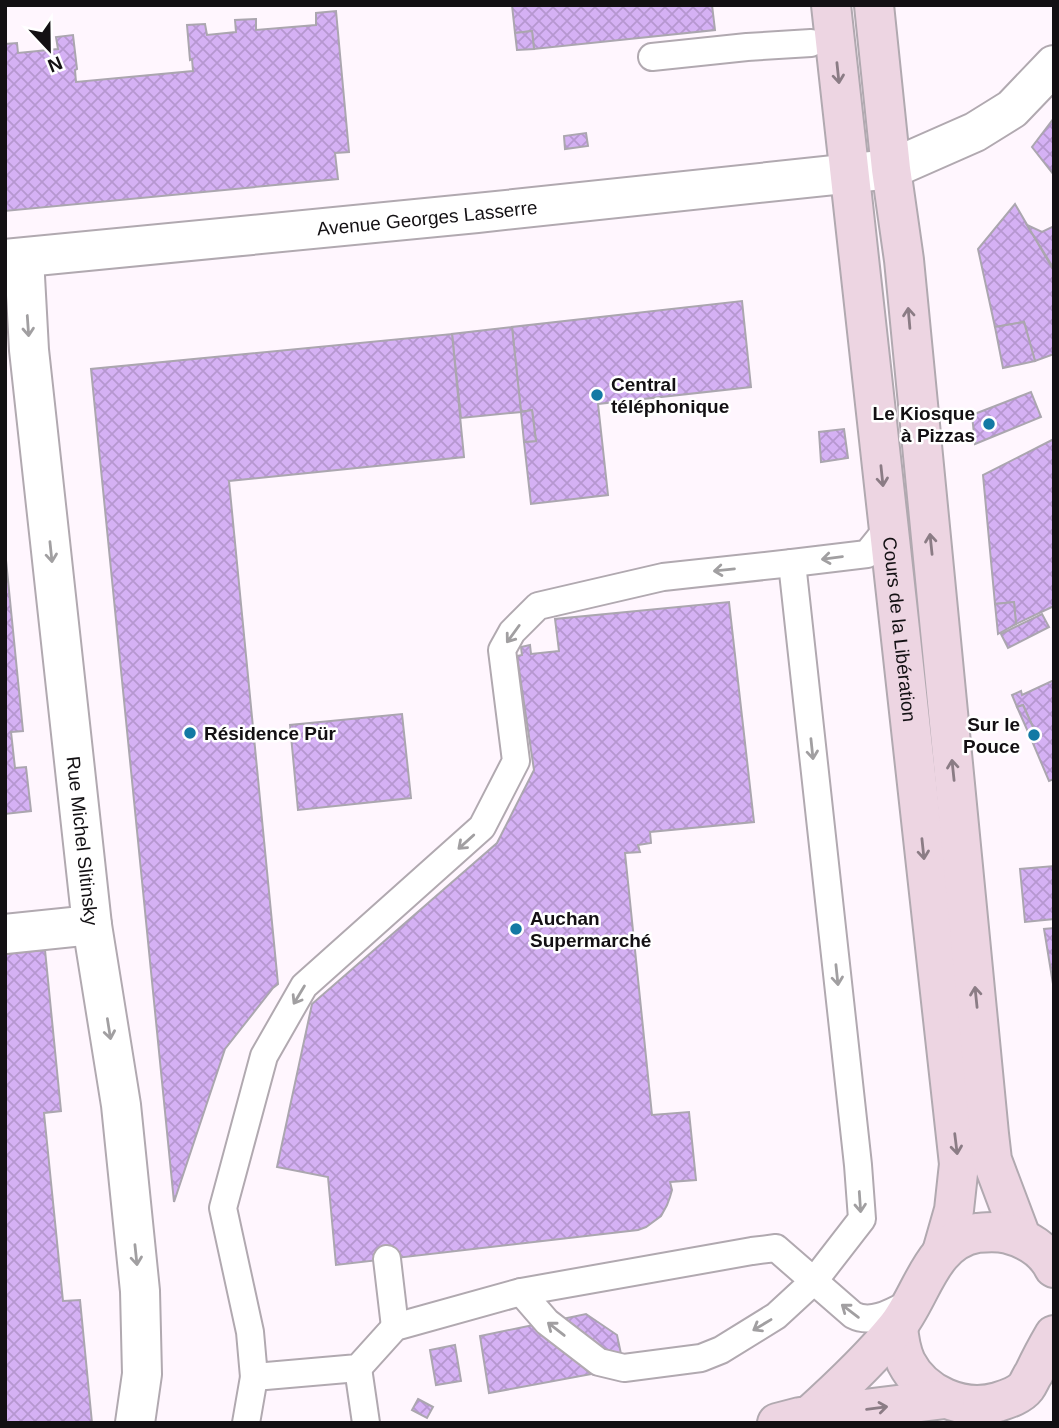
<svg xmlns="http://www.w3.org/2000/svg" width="1059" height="1428" viewBox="0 0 1059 1428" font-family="Arial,sans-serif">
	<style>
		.building { fill: url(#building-cross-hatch); stroke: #aba6af; stroke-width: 2 }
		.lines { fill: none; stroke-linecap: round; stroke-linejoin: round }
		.lane-casing { stroke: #b1a9b0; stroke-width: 30 }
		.street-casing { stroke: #b1a9b0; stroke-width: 42 }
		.secondary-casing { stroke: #b1a9b0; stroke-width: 42 }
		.lane { stroke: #fff; stroke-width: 26 }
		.street { stroke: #fff; stroke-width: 38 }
		.secondary { stroke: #edd5e2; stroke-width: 38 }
		.oneway { stroke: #8b7c85 }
		.oneway2 { stroke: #a19fa1 }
		.poi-dot { fill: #1379a4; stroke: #fff; stroke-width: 2.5 }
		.labels { text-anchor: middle; stroke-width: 5; stroke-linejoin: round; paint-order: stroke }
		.street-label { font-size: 19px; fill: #131013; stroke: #fff }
		.poi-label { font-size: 19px; font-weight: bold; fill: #131013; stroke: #fff; text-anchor: start }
	</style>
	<defs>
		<pattern id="building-cross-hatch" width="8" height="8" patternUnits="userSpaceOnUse" patternTransform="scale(1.75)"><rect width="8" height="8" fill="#d5b1f4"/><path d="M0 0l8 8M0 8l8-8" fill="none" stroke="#b697d0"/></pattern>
	</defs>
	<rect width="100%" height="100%" fill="#fff6fe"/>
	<g class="building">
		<path d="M512,5h200l3,25 -181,19 -2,-18 -17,2z"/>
		<path d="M336,11l13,141 -14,1 3,26 -333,32v-167l12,-1 1,10 40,-4 -2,-12 17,-2 4,34 -2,1 1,12 117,-11 -1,-12 -2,1 -3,-35 18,-1 2,11 29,-3 -1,-12 21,-1v11l60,-5v-12z"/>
		<path d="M532,31l2,18 -17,1 -2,-17z"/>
		<path d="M1054,118v57l-22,-28z"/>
		<path d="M586,133l2,13 -23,3 -1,-13z"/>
		<path d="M1015,204l39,67v83l-19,7 -11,-39 -29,5 -17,-78z"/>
		<path d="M1027,225l15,7 12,-6v43z"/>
		<path d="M742,301l9,86 -153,17 10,91 -77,9 -7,-62 12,-1 -4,-31 -11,2 -9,-85z"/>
		<path d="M1024,322l11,39 -32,7 -8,-41z"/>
		<path d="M512,327l9,85 -60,6 -9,-84z"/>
		<path d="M452,334l12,123 -235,24 49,503 -5,4 -48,61 -51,153 -83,-833z"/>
		<path d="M1031,392l10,25 -66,27 -3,-29z"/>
		<path d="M532,410l4,31 -12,1 -3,-30z"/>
		<path d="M844,429l4,29 -27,4 -2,-30z"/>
		<path d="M1054,439v167l-38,18 -2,-22 -19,2 -12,-129z"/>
		<path d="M5,550l18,181 -12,1 4,36 11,-1 5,44 -26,3z"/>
		<path d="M729,602l25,220 -104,10 1,11 -13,2 2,7 -15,1 27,262 37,-3 7,68 -26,2 2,8 -2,7 -3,8 -6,11 -15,11 -8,3 -302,35 -8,-88 -51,-10 35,-163 185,-161 37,-73 -17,-114 5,-1 -1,-8 9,-2 1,9 28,-3 -4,-32z"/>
		<path d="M1014,602l2,22 -18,10 -3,-30z"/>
		<path d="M1042,614l7,13 -41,21 -7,-14z"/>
		<path d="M1054,680v99l-5,2 -17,-40 6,-3 -15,-33 -6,2 -5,-12 9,-4 1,4z"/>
		<path d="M1023,705l15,33 -6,3 -15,-34z"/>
		<path d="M402,714l9,84 -113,12 -8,-85z"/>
		<path d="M1054,866v53l-29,3 -5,-53z"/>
		<path d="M1054,928v62l-10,-61z"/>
		<path d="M45,950l16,161 -17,2 19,188 17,-1 12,123h-87v-469z"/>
		<path d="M586,1314l31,21 7,33 -135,25 -9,-57z"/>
		<path d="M455,1345l6,36 -25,4 -6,-35z"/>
		<path d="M418,1399l15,8 -6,11 -15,-8z"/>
	</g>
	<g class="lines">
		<defs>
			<g id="lane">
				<path d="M652,57l95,-10 64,-4"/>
				<path d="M792,563l-129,14 -125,29 -26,26 -10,18 14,111 -34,66 -178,159 -40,70 -41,152 27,124 4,45 104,-9 37,-41 126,-35 231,-41 24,-3 77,67c19,10 41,-4 58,-13"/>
				<path d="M387,1259l8,68"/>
				<path d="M521,1292l26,30 52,40 25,6 77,-10 20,-8 55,-34 38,-35 48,-62 -4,-54 -66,-602 75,-9 21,-26"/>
				<path d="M358,1368l8,55"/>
				<path d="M246,1423l8,-46"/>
			</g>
			<g id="street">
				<path id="s1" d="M24,258l5,92 63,575 29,180 19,186 2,83 -7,49"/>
				<path id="s2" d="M5,259l472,-46 414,-44 84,-37 37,-23 42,-44"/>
				<path d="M5,934l87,-9"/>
			</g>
			<g id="secondary">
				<path id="s3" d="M831,5l128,1159 -5,46 -12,42"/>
				<path d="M874,5l17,164 13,91 85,874 3,26 29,77"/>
				<path d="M898,1326c1,13 3,25 8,36 17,33 57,50 92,40 9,-3 22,-7 28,-15 3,-4 5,-10 8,-14 6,-13 13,-26 20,-38"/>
				<path d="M809,1416c31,-28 61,-56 87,-88 26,-31 34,-87 81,-95 11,-1 20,-2 31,1 19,5 37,16 46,34"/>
				<path d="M777,1423l23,-6 145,-18"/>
			</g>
		</defs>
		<use href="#lane" class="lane-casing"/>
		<use href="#street" class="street-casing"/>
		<use href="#secondary" class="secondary-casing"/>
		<use href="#lane" class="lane"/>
		<use href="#street" class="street"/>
		<use href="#secondary" class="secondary"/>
	</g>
	<defs><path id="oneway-shaft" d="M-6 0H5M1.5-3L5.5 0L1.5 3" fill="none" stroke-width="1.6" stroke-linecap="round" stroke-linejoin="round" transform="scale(1.75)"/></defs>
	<g class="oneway">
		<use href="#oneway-shaft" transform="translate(838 73) rotate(84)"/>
		<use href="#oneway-shaft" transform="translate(909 318) rotate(-95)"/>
		<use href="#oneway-shaft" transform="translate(882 476) rotate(84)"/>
		<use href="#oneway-shaft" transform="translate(931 544) rotate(-96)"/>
		<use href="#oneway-shaft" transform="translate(953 770) rotate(-96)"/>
		<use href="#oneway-shaft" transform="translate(923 849) rotate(84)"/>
		<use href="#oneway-shaft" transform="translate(976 997) rotate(-96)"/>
		<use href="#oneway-shaft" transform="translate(956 1144) rotate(83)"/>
		<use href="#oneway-shaft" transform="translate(877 1408) rotate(-7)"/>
	</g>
	<g class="oneway2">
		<use href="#oneway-shaft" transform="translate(28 326) rotate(86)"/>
		<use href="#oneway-shaft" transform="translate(51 552) rotate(84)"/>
		<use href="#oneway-shaft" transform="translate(832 558) rotate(173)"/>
		<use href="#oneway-shaft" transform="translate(724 570) rotate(174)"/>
		<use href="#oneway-shaft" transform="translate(513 634) rotate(126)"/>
		<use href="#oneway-shaft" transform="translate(812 749) rotate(84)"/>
		<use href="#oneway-shaft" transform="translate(466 842) rotate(138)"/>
		<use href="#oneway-shaft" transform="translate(837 975) rotate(84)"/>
		<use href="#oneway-shaft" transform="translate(299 995) rotate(121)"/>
		<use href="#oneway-shaft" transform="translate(109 1029) rotate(81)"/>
		<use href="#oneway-shaft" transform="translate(860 1202) rotate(86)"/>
		<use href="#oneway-shaft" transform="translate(136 1255) rotate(84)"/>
		<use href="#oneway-shaft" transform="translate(850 1311) rotate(-143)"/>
		<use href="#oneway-shaft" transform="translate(762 1325) rotate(149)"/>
		<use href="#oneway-shaft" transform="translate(556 1329) rotate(-142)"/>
	</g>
	<g class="poi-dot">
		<circle cx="597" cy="395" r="7"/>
		<circle cx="989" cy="424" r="7"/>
		<circle cx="190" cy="733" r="7"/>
		<circle cx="1034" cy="735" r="7"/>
		<circle cx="516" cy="929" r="7"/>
	</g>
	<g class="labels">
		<g class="street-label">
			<text dy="7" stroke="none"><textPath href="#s2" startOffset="424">Avenue Georges Lasserre</textPath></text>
			<text dy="7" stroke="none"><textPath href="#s3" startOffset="628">Cours de la Libération</textPath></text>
			<text dy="7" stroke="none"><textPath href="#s1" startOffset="586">Rue Michel Slitinsky</textPath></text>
		</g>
		<g class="poi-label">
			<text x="611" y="391">Central<tspan x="611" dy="22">téléphonique</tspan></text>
			<text x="975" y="420" text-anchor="end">Le Kiosque<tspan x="975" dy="22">à Pizzas</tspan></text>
			<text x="1020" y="731" text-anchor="end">Sur le<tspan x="1020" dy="22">Pouce</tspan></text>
			<text x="204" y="740">Résidence Pür</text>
			<text x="530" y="925">Auchan<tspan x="530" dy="22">Supermarché</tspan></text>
		</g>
	</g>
	<rect width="1059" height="1428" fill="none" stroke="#131013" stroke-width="14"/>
	<g transform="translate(49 49) rotate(158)" stroke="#ffffff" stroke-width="5" paint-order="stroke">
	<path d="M0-5L12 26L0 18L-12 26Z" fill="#131013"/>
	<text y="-10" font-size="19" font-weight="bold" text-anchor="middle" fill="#131013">N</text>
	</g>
</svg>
